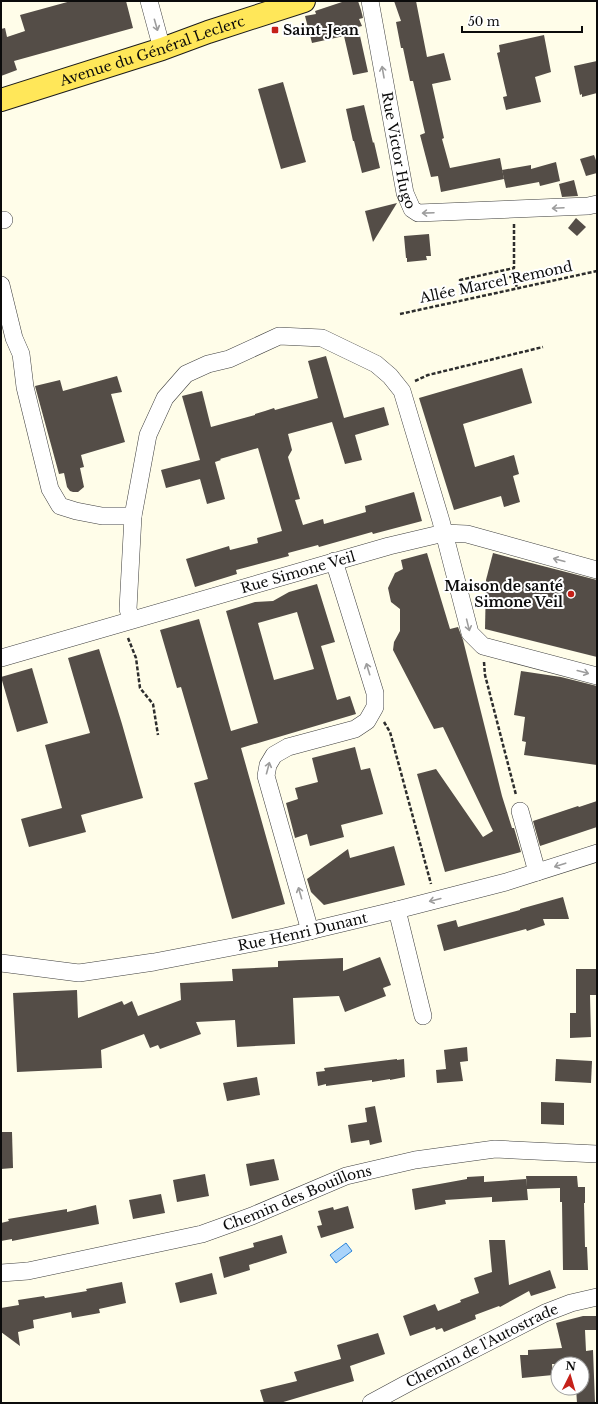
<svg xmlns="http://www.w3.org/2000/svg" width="598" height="1404" viewBox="0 0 598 1404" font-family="'Libre Baskerville',serif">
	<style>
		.water { fill: #a9d4fb; stroke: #2a82d8 }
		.building { fill: #544d47; fill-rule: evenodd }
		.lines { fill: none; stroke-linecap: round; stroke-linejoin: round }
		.minor-casing { stroke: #3e3e3e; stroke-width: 18 }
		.major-casing { stroke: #1c1c1c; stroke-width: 24 }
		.path { stroke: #2d2d2d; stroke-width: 2.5; stroke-dasharray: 4 2; stroke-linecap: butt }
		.minor { stroke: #fff; stroke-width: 17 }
		.major { stroke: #ffe759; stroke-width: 22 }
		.oneway { stroke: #9d9d9d }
		.poi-dot { fill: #c52119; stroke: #fff; stroke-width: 1.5 }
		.labels { text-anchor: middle; stroke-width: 4; stroke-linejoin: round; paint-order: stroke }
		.poi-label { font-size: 14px; font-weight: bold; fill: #0b0b0b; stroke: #fff; text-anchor: start }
		.street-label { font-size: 14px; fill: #0b0b0b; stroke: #fff }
	</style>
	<rect width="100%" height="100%" fill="#fffde9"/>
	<path class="water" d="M346,1243l6,8 -16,12 -6,-8z"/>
	<g class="building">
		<path d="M71,1h55l7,27 -119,33 3,9 -16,6v-47l4,-1 2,9 18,-6 -5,-16z"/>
		<path d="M345,1h13l3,9 2,8 -4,1 3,7 -4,1 10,45 -15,3 -9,-39 -32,7 -7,-27 11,-2 -1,-3z"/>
		<path d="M394,1h22l11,56 17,-4 7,27 -19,4 12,54 -2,1 8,29 50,-10 4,21 -63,13 -3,-16 -7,1 -11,-42 5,-2 -12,-52h-3l-7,-33h-2l-5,-26 5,-1z"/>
		<path d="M544,35l7,37 -16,5 6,25 -35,8 -3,-13 4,-1 -10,-43 3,-1 -1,-7z"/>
		<path d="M597,61v32l-15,4v-3l-2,1 -6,-29z"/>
		<path d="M283,82l23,80 -25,7 -23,-80z"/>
		<path d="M364,105l9,38 1,-1 6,26 -18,5 -8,-32h-1l-7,-32z"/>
		<path d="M594,155l3,8v10l-11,3 -6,-17z"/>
		<path d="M556,162l4,19 -20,5 -1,-4 -33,6 -4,-18 29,-5v4z"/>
		<path d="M574,180l4,16 -16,1 -3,-13z"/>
		<path d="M397,203l-24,39 -8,-31z"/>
		<path d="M576,218l10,9 -9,9 -9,-8z"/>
		<path d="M429,234l2,22h-5l1,4 -20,2v-4h-1l-2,-22z"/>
		<path d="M326,356l18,62 40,-11 5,18 -34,10 7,25 -17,4 -13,-42 -44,12 4,16 -4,7 12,42 -5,1 8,25 20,-6 1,5 42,-12 -1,-6 49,-14 8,29 -49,13 -1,-2 -53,15 -1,-2 -30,8 1,3 -53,14 1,4 -42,13 -9,-28 43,-13 1,4 28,-7 -1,-5 25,-7 -24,-83 -38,11 1,1 -6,2 10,37 -18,5 -7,-25 -34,9 -5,-18 39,-10 -18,-64 20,-5 9,36 44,-12v-1l10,-3 9,-3 1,2 43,-12 -10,-37z"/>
		<path d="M522,368l10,35 -69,21 12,43 39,-12 5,19 -6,2 7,26 -16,5 -3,-11 -47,14 -35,-112z"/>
		<path d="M117,376l5,16 -11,2 14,48 -44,13 3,12 -4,1 4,19 -6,5h-5l-3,-1 -3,-4 -3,-14 -5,1 -24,-88 25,-6 3,11z"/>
		<path d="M427,553l23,76 8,-2 5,13 39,156 10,32h2l7,24 -76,20 -28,-98 19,-5 47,68 10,-6 -50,-104 -9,2 -41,-79 1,-8 6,-11v-22l-9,-7 -3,-14 7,-15 8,-4 -2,-9z"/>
		<path d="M493,553l104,27v77l-112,-28 1,-49z"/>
		<path d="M317,584l18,58 -14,4 16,54 13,-4 6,18 -115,34 44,156 -53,15 -38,-136 14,-4 -27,-92 -4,1 -17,-58 39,-11 32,112 27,-8 -32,-112 29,-9 18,-1 16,-9zM297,612l17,57 -40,11 -16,-57z"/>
		<path d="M99,649l23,75 21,74 -62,17 5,17 -57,15 -8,-28 41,-11 -17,-63 45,-12 -22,-75z"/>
		<path d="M32,668l16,55 -31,9 -16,-55z"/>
		<path d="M521,671l40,6 36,9v79l-73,-10 2,-13 -4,-1 3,-24 -11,-2z"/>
		<path d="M355,747l6,23 9,-2 13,46 -42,11 3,12 -34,9 -3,-12 -12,4 -9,-35 12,-4 -3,-11 23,-6 -6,-24z"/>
		<path d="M597,801v26l-57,19 -7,-25 45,-15 1,1z"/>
		<path d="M394,846l11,39 -81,20 -13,-13 -4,-13 41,-30 2,9z"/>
		<path d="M563,897l6,22h-26l2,6 -18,6 -1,-2 -82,22 -7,-26 19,-5 2,7 62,-17v-1z"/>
		<path d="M380,957l11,28 -8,3 3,8 -41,16 -6,-16 -46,2 2,46 -58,3 -2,-27 -39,2 5,12 -41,15 -2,-4 -8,3 -6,-14 -43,16 1,18 -85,4 -4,-79 64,-3 1,28 44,-17 2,4 8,-4 6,15 43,-16 -1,-17 53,-2 -1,-12 46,-2v-6l65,-3v13z"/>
		<path d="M576,969h21v26h-7l1,42 -21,1v-25h6z"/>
		<path d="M467,1047l1,14 -8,1 3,19 -26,2 -1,-13 10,-1 -2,-19z"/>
		<path d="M397,1059v1l7,-1 1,18 -15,3v-1l-18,3v-2l-46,6v-2l-8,2 -2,-14 9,-1 -1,-3z"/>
		<path d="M556,1059l36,2 -1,22 -36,-2z"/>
		<path d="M257,1077l3,18 -33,6 -4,-18z"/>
		<path d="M541,1102l23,1v22l-23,-1z"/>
		<path d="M375,1106l7,36 -12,3 -1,-5 -18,3 -3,-18 19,-3 -2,-14z"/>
		<path d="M1,1132h11l1,36 -12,1z"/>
		<path d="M274,1159l5,21 -29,6 -4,-22z"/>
		<path d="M205,1174l4,22 -32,6 -4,-22z"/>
		<path d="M484,1176v6l42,-3 1,8 -1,-11h51l1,11h-2h9v16h-1l1,44h2l1,23h-25l-1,-68h-2v-14l-33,1 1,11 -36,2v-5l-47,3 1,4 -31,6 -3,-21 55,-10v-2z"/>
		<path d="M161,1194l4,19 -32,6 -4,-19z"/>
		<path d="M96,1205l3,19 -87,17v-2l-11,2v-18l8,-2 -1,-2 59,-10v3z"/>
		<path d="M348,1206l6,22 -33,10 -4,-12 5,-1 -4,-14 15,-4 1,3z"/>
		<path d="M282,1235l5,18 -38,12 1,5 -26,8 -5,-21 35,-10 -1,-4z"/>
		<path d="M489,1240h16l4,45 41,-15 6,18 -25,8 -2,-5 -29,16 -1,-1 -24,9 1,4 -32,13 -2,-4 -6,2 -1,-3 -25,9 -7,-20 32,-12 3,7 23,-9 -1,-2 19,-7 -5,-15 18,-6z"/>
		<path d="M212,1273l5,21 -37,9 -5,-20z"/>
		<path d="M122,1282l4,21 -27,6 1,4 -28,5 -1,-6 -38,8 1,8 -16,4 2,14 -19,-14v-24l18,-3 -1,-5 26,-4 1,2 42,-7 -1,-2z"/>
		<path d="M583,1316h14v14h-12l1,21 7,-1 2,53h-18l-1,-15h6v-24h-30l1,11 -31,3 -2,-23h8v-5l34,-2 -6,-25z"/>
		<path d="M378,1333l7,21 -35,12 4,15 -74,22h-16l-4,-13 37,-9 -3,-9 47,-13 -4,-14z"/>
	</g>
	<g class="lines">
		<defs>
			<g id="minor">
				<path d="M149,1l13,48"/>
				<path id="s1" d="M370,1l35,192 7,16 6,4 170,-7 9,-2"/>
				<path d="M1,220h3"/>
				<path d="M1,285l13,53 7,16 4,33 25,102 10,17 16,5 26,5h31"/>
				<path d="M131,619l-3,-10 5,-93 15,-81 17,-37 21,-24 22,-10 21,-5 50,-23 43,2 54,26 14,12 12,15 39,130 29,112 13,13 114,30"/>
				<path id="s2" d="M1,658l388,-112 55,-13 23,1 130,36"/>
				<path d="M520,811l17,61"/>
				<path d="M397,910l26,106"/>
				<path d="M310,931l-44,-155 2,-11 6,-10 14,-8 67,-18 12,-8 8,-14v-14l-41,-132"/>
				<path id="s3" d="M1,963l78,10 75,-11 130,-25 113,-27 109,-28 91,-29"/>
				<path id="s4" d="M1,1273l27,-2 174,-37 50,-18 94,-40 69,-16 80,-11 102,5"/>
				<path id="s5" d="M371,1403l37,-20 137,-70 26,-10 26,-6"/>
			</g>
			<g id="major">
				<path id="s6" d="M1,100l161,-51 46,-17 96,-31"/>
			</g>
		</defs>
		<use href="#minor" class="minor-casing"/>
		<use href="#major" class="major-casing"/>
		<g class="path">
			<path d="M514,224v44l-54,12 2,8 52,-12 3,12"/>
			<path d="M400,314l197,-43"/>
			<path d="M415,381l13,-6 115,-28"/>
			<path d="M128,638l8,20 4,30 13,16 5,31"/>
			<path d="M484,662l1,13 31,120"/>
			<path d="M384,722l6,10 41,152"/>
		</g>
		<use href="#minor" class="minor"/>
		<use href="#major" class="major"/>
	</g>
	<defs><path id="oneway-shaft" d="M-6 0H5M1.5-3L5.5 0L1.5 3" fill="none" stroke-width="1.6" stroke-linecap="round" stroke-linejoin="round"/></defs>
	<g class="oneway">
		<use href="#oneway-shaft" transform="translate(156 25) rotate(74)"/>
		<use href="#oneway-shaft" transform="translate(383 72) rotate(-100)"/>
		<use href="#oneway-shaft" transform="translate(558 208) rotate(177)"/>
		<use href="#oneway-shaft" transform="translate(428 213) rotate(178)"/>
		<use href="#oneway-shaft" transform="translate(559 560) rotate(-165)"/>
		<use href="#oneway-shaft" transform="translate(468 625) rotate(76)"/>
		<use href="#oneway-shaft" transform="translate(368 669) rotate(-107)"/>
		<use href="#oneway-shaft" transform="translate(583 672) rotate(15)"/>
		<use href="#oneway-shaft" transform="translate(268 768) rotate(-75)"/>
		<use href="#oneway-shaft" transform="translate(560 865) rotate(162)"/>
		<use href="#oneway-shaft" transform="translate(300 893) rotate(-106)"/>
		<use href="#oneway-shaft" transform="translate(435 900) rotate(166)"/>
	</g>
	<g class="poi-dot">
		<rect x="271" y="26" width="8" height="8" rx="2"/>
		<circle cx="571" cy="594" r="4"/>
	</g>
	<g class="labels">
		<g class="poi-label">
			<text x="283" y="35">Saint-Jean</text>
			<text x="563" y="591" text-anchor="end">Maison de santé<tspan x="563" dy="16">Simone Veil</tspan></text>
		</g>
		<g class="street-label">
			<text dy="5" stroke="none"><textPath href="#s6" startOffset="159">Avenue du Général Leclerc</textPath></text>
			<text dy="5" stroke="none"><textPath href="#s1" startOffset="152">Rue Victor Hugo</textPath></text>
			<text transform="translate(496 282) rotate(-12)" y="5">Allée Marcel Remond</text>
			<text dy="5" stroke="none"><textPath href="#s2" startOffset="309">Rue Simone Veil</textPath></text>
			<text dy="5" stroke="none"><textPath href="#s3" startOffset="306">Rue Henri Dunant</textPath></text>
			<text dy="5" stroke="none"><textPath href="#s4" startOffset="307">Chemin des Bouillons</textPath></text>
			<text dy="5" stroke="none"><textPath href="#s5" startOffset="125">Chemin de l'Autostrade</textPath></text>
		</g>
	</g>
	<rect width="598" height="1404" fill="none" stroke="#0b0b0b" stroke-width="4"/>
	<g transform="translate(570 1376) rotate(5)"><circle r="19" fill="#ffffff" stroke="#9d9d9d"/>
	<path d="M0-3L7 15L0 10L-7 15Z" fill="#c52119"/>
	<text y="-6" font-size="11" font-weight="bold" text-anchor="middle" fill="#0b0b0b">N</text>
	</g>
	<path d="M462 26v6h120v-6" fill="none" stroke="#0b0b0b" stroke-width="2"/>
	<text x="468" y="26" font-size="12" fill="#0b0b0b" stroke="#ffffff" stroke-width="3" paint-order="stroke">50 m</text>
</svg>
